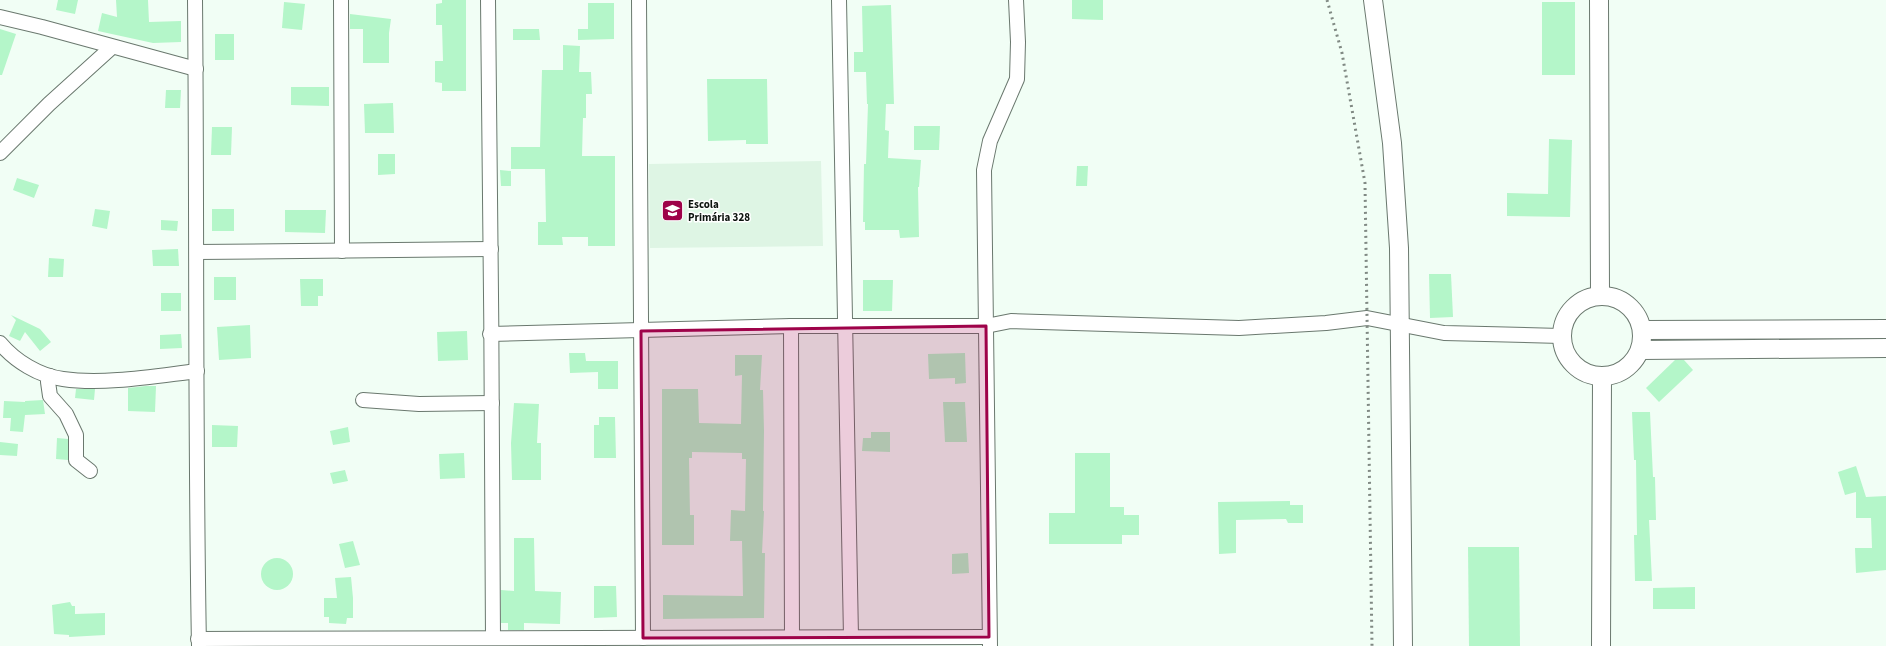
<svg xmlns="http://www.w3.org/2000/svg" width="1886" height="646" viewBox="0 0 1886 646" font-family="'Source Sans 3',sans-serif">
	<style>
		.built { fill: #def5e4 }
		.building { fill: #b4f6c9 }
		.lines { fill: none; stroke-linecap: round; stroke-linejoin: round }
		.minor-casing { stroke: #6a786e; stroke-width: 16 }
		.tertiary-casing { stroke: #6a786e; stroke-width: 20 }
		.minor { stroke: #fff; stroke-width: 14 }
		.tertiary { stroke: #fff; stroke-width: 18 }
		.rail { stroke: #808983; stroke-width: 3; stroke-dasharray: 2 4; stroke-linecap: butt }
		.marked { fill: #9e0249; fill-opacity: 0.2; stroke: #9e0249; stroke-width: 3; stroke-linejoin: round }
		.labels { text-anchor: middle; stroke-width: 3; stroke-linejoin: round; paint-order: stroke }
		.poi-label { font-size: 11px; font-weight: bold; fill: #0d130f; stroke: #fff; text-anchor: start }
	</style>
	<rect width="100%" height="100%" fill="#f1fef5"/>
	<path class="built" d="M821,161l2,85 -173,2 -1,-84z"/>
	<g class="building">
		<path d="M58,0h20l-3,14 -19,-4z"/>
		<path d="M116,0h32l1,22 32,-1v21l-28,1 -55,-12 4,-18 15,4z"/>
		<path d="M442,0h24v91h-24v-8l-7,-1v-21h8l-1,-36h-6v-21l6,-1z"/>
		<path d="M1072,0h31v20l-31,-1z"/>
		<path d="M284,2l21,2 -3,26 -20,-2z"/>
		<rect x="1542" y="2" width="33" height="73"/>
		<path d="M588,3h26v36l-36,1v-11h10z"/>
		<path d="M891,5l3,99h-8l-1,26 4,1 -1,27 33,2 -2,27h-1l1,50 -19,1 -1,-8h-34v-8h-2l1,-58h2l2,-60h-1l-1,-32h-12v-20h9l-1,-46z"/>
		<path d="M350,14l41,5 -2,14v30h-26v-34h-13z"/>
		<path d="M0,29l16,5 -14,41h-2z"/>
		<path d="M513,29h26l1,11h-27z"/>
		<rect x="215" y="34" width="19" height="26"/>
		<path d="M563,45l17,1 -1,26h12l1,22h-6v24h-3l-1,38h33v90h-27v-9h-26l1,8h-25v-23h8l-1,-53h-34v-22h29l2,-77h21z"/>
		<path d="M707,79h60l1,65h-22v-4l-38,1z"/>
		<path d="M291,87h38v19l-38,-1z"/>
		<path d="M166,90h15l-1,18h-15z"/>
		<path d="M393,103l1,30h-29l-1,-29z"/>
		<path d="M914,126h26l-1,24h-25z"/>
		<path d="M212,127h20l-1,28h-20z"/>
		<path d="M1549,139l23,1 -2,77 -63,-1v-23l41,1z"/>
		<path d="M378,154h17v20l-17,1z"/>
		<path d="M1077,166h11l-1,20h-11z"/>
		<path d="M500,170l11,1v15h-10z"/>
		<path d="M17,178l22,7 -5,13 -21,-8z"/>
		<path d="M95,209l15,2 -3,18 -15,-3z"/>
		<rect x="212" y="209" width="22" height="22"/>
		<path d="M285,210h41l-1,23 -40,-1z"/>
		<path d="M161,220l17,1 -1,10 -16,-1z"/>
		<path d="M178,249l1,17h-26l-1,-16z"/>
		<path d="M49,258l15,1 -1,18h-15z"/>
		<path d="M1429,274h22l2,43 -23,1z"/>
		<rect x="214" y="277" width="22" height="23"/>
		<path d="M300,279h23v17h-5v10h-17z"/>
		<path d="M863,280h30l-1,31h-29z"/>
		<rect x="161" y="293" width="20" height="18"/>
		<path d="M11,315l29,14 11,13 -11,9 -15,-19 -5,9 -11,-5 7,-16z"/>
		<path d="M250,325l1,33 -32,2 -2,-33z"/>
		<path d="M467,331l1,29 -30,1 -1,-29z"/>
		<path d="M181,334l1,14 -22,1v-14z"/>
		<path d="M569,353h16l1,8h32v28h-20v-17l-28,1z"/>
		<path d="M965,353l1,30 -11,1v-6l-26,1 -1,-25z"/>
		<path d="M735,355h27l-2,35h3l1,41 -1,80h1l-2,42h3l-1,65 -101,1v-24l80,1 -1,-55h-12l1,-31 14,1 1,-52h-4v-6l-50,-1v6h-3l1,57h4v30h-32v-156h36l1,34 42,1 1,-49 -7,1z"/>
		<path d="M1675,360h9l9,10 -34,32 -13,-14z"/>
		<path d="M146,386h10l-1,26 -27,-1v-23z"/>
		<path d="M76,389h19l-1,11 -19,-2z"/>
		<path d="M43,400l2,14 -20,1 -2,17 -13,-1 1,-13h-8l1,-17 21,1v-1z"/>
		<path d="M943,402h22l2,40h-22z"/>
		<path d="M514,403l25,1 -2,39h4v37h-29l-1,-37z"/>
		<path d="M1632,412h18l3,65h2l1,43h-7l3,61h-17l-1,-46h3l-1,-75h-2z"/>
		<path d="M599,417h16l1,41h-22v-33h5z"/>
		<path d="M212,425l26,1 -1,21h-25z"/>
		<path d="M348,427l2,15 -17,3 -3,-14z"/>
		<path d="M871,432h19v20l-28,-1 1,-13h8z"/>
		<path d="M57,438l11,1v21l-12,-1z"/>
		<path d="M0,442l18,2 -1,12 -17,-1z"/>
		<path d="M464,453l1,25 -25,1 -1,-25z"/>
		<path d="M1075,453h35v54h14v8h15v20h-17v9h-73v-31h26z"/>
		<path d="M1856,466l10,31 20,-1v74l-30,3 -1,-25h17l-1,-30h-15v-26l-11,3 -7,-23z"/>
		<path d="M345,470l3,11 -15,3 -3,-11z"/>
		<path d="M1290,501v4h13v18h-15l-2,-4 -50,1v33l-17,1 -1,-52z"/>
		<path d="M514,538h20l1,53 26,1 -1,32 -36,-1v7h-16v-7h-7v-33l13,1z"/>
		<path d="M353,541l7,24 -15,3 -6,-24z"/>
		<path d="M1468,547h51l1,99h-51z"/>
		<path d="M968,553l1,20 -17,1v-20z"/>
		<circle cx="277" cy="574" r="16"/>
		<path d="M351,577l2,21v20h-6l-1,6 -17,-1v-6h-5v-19h13l-2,-20z"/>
		<path d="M594,586h22l1,31 -23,1z"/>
		<path d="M1695,587v22h-42v-21z"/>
		<path d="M70,602l2,4h3v8l30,-1v22l-36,2v-2l-15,-1 -2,-29z"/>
	</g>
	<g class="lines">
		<defs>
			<g id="minor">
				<path d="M195,0c2,215 0,431 4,646"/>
				<path d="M341,0l1,251"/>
				<path d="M488,0c3,213 4,425 5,638"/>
				<path d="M639,0l4,638"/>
				<path d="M839,0l12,637"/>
				<path d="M0,17l42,10 154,42"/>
				<path d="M0,153l49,-49 63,-57"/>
				<path d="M197,252l294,-3"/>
				<path d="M791,326l1,311"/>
				<path d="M490,334l301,-8h195l25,-5 228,7 87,-5 41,-5 77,15 117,3"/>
				<path d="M0,343c15,18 39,33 63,36 41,6 92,-3 134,-8"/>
				<path d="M50,376l-2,6 2,14 16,18 10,21v25l14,11"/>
				<path d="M363,400l56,4 73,-1"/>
				<path d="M198,639l791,-2"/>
				<path d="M990,646l-6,-476 6,-29 27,-62 1,-37 -2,-42"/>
			</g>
			<g id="tertiary">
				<path d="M1373,0l19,143 7,105 4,398"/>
				<path d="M1599,0l1,294"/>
				<circle cx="1602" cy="336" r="40"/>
				<path d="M1643,330l243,-1"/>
				<path d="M1641,350l245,-2"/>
				<path d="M1601,646l1,-269"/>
			</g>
		</defs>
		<use href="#minor" class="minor-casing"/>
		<use href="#tertiary" class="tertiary-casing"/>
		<use href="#minor" class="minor"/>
		<use href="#tertiary" class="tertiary"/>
		<path class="rail" d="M1327,0l15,53 23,130 7,463"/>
	</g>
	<path class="marked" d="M986,326l3,311 -346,1 -2,-307z"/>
	<defs>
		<symbol id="school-square" viewBox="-11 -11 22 22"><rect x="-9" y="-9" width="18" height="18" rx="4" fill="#9e0249" stroke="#fff"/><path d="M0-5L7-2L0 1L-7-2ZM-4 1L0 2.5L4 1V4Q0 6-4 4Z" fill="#fff"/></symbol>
	</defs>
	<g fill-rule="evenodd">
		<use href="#school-square" x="660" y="198" width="25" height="25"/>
	</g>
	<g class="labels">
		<g class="poi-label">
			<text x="688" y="208">Escola<tspan x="688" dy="13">Primária 328</tspan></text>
		</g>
	</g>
</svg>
